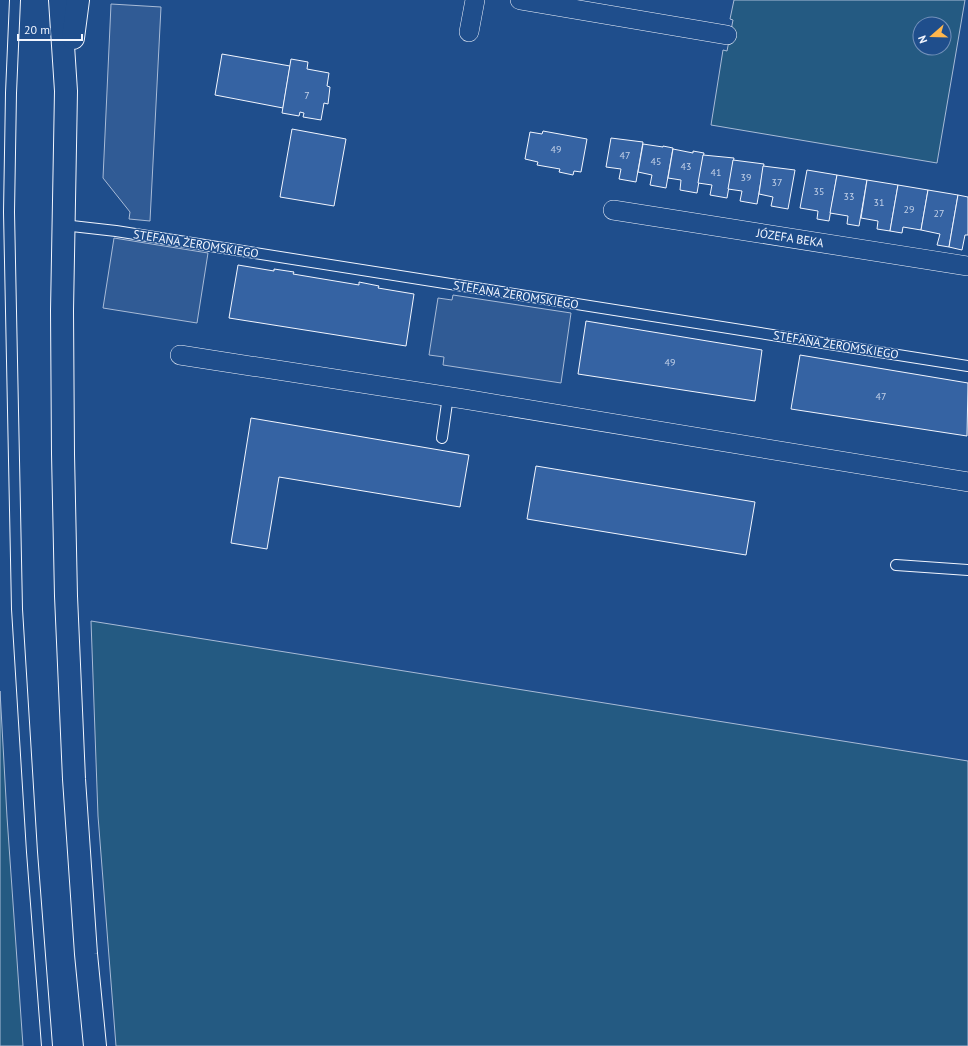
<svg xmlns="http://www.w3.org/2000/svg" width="968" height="1046" viewBox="0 0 968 1046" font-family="'PT Sans',sans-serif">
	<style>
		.green { fill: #245a82; stroke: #a8bbd7; fill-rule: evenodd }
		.parking { fill: #305b95; stroke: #a8bbd7 }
		.building { fill: #3563a3; stroke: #f2f6ff }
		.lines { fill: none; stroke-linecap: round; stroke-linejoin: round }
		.service-casing { stroke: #f2f6ff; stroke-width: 12 }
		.minor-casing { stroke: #f2f6ff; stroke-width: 20 }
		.trunk-casing { stroke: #f2f6ff; stroke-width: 24 }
		.service { stroke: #1f4e8c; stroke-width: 10 }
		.minor { stroke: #1f4e8c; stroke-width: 19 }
		.trunk { stroke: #1f4e8c; stroke-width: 22 }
		.labels { text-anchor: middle; stroke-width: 3; stroke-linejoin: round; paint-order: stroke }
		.number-label { font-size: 10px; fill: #c3d1e8 }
		.street-label { font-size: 12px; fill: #f2f6ff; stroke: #1f4e8c }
	</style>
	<rect width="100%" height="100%" fill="#1f4e8c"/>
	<g class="green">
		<path d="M734,0h231l-28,163 -226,-38 12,-75 4,1 6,-31 -3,-1zM920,24h24v24h-24z"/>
		<path d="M91,621l877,140v285h-852l-18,-230z"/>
		<path d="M0,691l7,126 16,229h-23z"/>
	</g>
	<g class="parking">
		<path d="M111,4l50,3 -11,214 -21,-2 1,-7 -27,-34z"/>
		<path d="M114,238l94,15 -11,70 -94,-15z"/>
		<path d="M453,295l118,18 -10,70 -118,-18 1,-8 -15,-2 9,-57 14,2z"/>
	</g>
	<g class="building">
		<path d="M222,54l68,12 -7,42 -68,-13z"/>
		<path d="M291,59l17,3 -1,7 22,4 -2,13 3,1 -2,17 -4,-1 -3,17 -18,-3 1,-4 -4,-1 -1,4 -17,-3z"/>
		<path d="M292,129l54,10 -12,67 -54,-9z"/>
		<path d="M543,131l44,8 -6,33 -7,-1 -1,4 -14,-3 1,-3 -23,-4 1,-3 -13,-3 5,-27 12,2z"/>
		<path d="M611,138l32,4 -7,40 -17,-3 2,-10 -15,-2z"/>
		<path d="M643,144l20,3v-1l10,2 -7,40 -16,-3 2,-10 -14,-3z"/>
		<path d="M673,149l20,4v-2l11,2 -7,40 -17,-3 1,-10 -13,-2z"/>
		<path d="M703,155l31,3 -7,40 -17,-3 2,-10 -14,-2z"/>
		<path d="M733,160l31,4 -7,40 -17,-3 2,-10 -14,-2z"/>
		<path d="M763,166l32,4 -7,39 -17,-3 2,-9 -14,-3z"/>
		<path d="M807,170l30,5 -8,46 -12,-2 1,-8 -18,-3z"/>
		<path d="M837,175l30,5 -8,46 -12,-2 1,-8 -18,-3z"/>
		<path d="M867,180l31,5 -8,46 -13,-2 1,-8 -17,-3z"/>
		<path d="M898,185l30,5 -7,40 -18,-3 -1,6 -12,-2z"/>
		<path d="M928,190l30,5 -9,52 -12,-2 3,-11 -19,-4z"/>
		<path d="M958,195l10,2v38h-3l-3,15 -13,-3z"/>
		<path d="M238,265l36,6v-2l20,3 -1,2 66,11v-3l20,4 -1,2 36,6 -8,52 -177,-28z"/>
		<path d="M586,321l176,29 -7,51 -177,-27z"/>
		<path d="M800,355l168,28 -1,53 -176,-27z"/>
		<path d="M251,418l218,37 -9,52 -181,-30 -12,72 -36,-6z"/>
		<path d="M536,466l219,36 -9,53 -219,-36z"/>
	</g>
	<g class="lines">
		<defs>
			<g id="service">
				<path d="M15,0l-4,93 -2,119 8,397 15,243 15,194"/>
				<path d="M63,225l53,6 852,135"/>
				<path d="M442,438l6,-42"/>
				<path d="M896,565l72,5"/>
			</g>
			<g id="minor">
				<path d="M520,0l207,35"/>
				<path d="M469,32l6,-32"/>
				<path d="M613,210l355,56"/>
				<path d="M180,355l284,44 504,83"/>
			</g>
			<g id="trunk">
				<path d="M60,0l6,91 -4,220 1,143 3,142 8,183 12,175 9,92"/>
				<path d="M73,38l5,-38"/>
			</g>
		</defs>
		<use href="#service" class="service-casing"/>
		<use href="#minor" class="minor-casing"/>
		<use href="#trunk" class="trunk-casing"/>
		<use href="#service" class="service"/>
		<use href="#minor" class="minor"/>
		<use href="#trunk" class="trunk"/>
	</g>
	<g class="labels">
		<g class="number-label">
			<text x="307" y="99">7</text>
			<text x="556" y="153">49</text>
			<text x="625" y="159">47</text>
			<text x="656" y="165">45</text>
			<text x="686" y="170">43</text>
			<text x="716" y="176">41</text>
			<text x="746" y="181">39</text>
			<text x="777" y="186">37</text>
			<text x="819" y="195">35</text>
			<text x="849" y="200">33</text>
			<text x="879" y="206">31</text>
			<text x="909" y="213">29</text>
			<text x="939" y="217">27</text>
			<text x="670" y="366">49</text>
			<text x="881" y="400">47</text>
		</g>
		<g class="street-label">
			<text transform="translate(790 238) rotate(9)" y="4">JÓZEFA BEKA</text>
			<text transform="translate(196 244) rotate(9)" y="4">STEFANA ŻEROMSKIEGO</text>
			<text transform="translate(516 295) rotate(9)" y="4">STEFANA ŻEROMSKIEGO</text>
			<text transform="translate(836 345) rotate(9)" y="4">STEFANA ŻEROMSKIEGO</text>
		</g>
	</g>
	<g transform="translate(932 36) rotate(250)"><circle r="19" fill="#1f4e8c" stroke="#7391ba"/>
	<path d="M0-3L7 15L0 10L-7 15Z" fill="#ffb74d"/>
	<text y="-6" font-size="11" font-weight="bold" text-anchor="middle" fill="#f2f6ff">N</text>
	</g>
	<path d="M18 34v6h64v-6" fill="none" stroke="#f2f6ff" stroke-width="2"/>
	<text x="24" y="34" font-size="12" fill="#f2f6ff" stroke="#1f4e8c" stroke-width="3" paint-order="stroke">20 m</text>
</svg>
